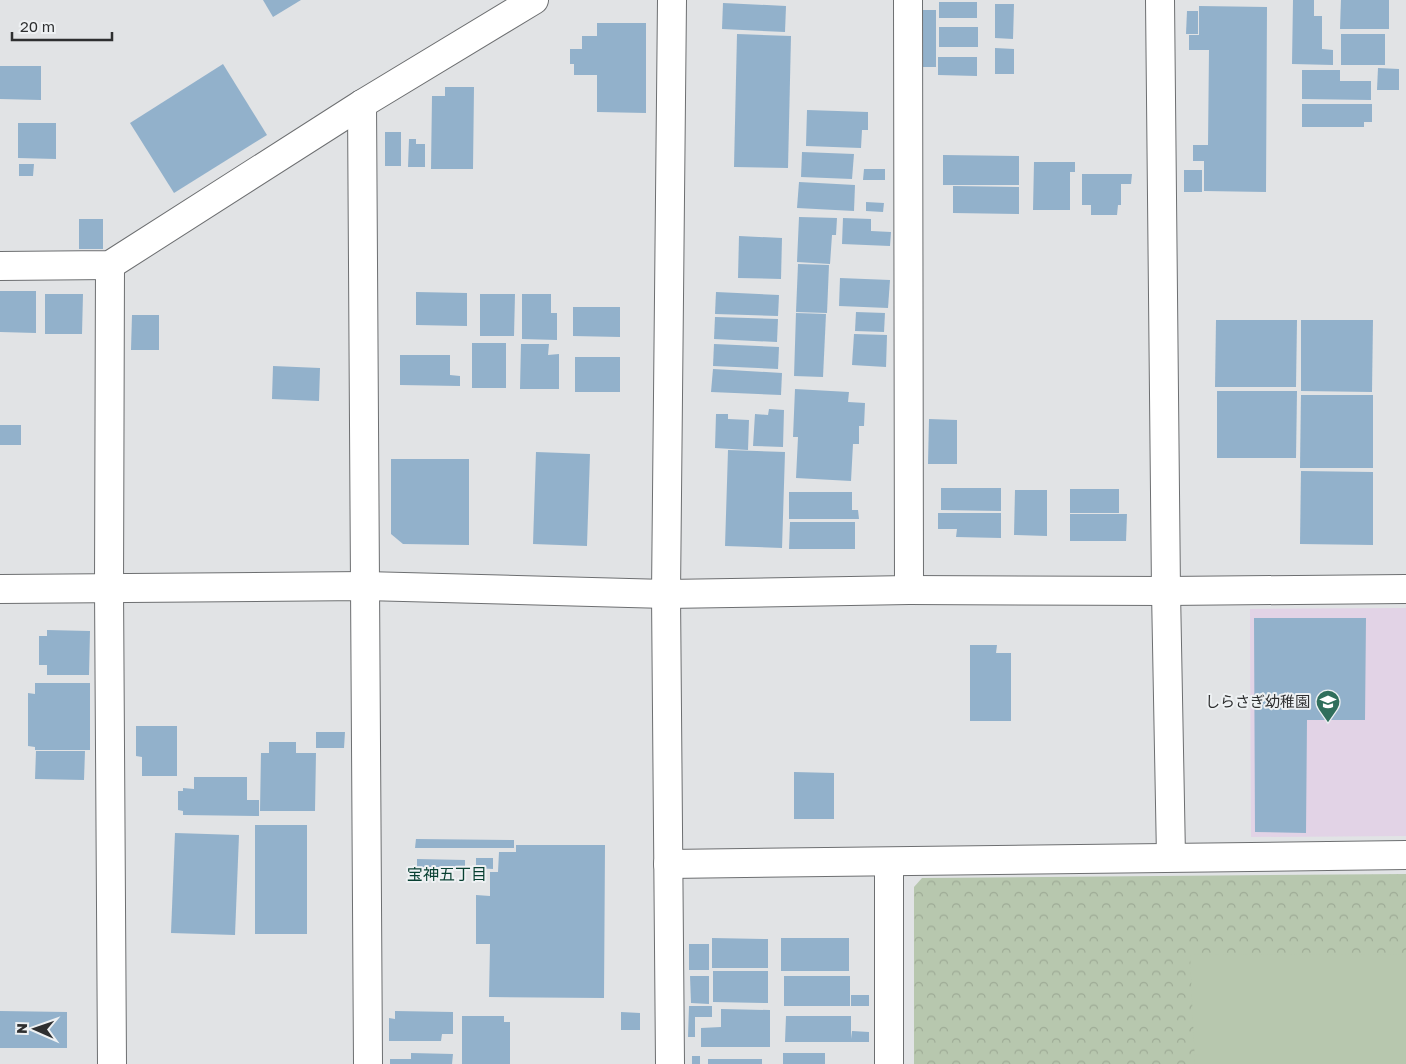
<svg xmlns="http://www.w3.org/2000/svg" width="1406" height="1064" viewBox="0 0 1406 1064" font-family="'Golos Text','Noto Sans JP',sans-serif">
	<style>
		.education { fill: #e2d3e6 }
		.forest { fill: url(#forest-crowns) }
		.pitch { fill: #b7c7ae }
		.building { fill: #92b1cb }
		.lines { fill: none; stroke-linecap: round; stroke-linejoin: round }
		.street-casing { stroke: #6d6f71; stroke-width: 30 }
		.street { stroke: #fff; stroke-width: 28 }
		.labels { text-anchor: middle; stroke-width: 4; stroke-linejoin: round; paint-order: stroke }
		.poi-label { font-size: 15px; fill: #2e2f30; stroke: #eef1f3; text-anchor: end }
		.neighbourhood-label { font-size: 16px; fill: #073f31; stroke: #eef1f3 }
	</style>
	<defs>
		<pattern id="forest-crowns" width="20" height="18" patternUnits="userSpaceOnUse" patternTransform="scale(1.25)"><rect width="20" height="18" fill="#b7c7ae"/><path d="M2 6a3 3 0 1 1 6 0M12 15a3 3 0 1 1 6 0" fill="none" stroke="#9eab96"/></pattern>
	</defs>
	<rect width="100%" height="100%" fill="#e1e3e5"/>
	<path class="education" d="M1406,608v228l-155,1 -1,-228z"/>
	<path class="forest" d="M1406,874v190h-492v-177l8,-9z"/>
	<path class="pitch" d="M1406,954v110h-211l-5,-109z"/>
	<g class="building">
		<path d="M263,0h38l-28,17z"/>
		<path d="M1293,0h21v16h8v33l11,1v15l-41,-1z"/>
		<path d="M1341,0h48v29h-49z"/>
		<rect x="939" y="2" width="38" height="16"/>
		<path d="M723,3l63,3 -1,26 -63,-3z"/>
		<path d="M995,4h19l-1,35 -18,-1z"/>
		<path d="M1199,6l68,1 -1,185 -62,-1v-30h-11v-16h15l1,-95h-20v-15h10z"/>
		<path d="M923,10h13v57h-14z"/>
		<path d="M1187,11h11v23h-12z"/>
		<path d="M597,23h49v90l-49,-1v-37h-23v-11h-4v-15h12v-13h15z"/>
		<rect x="939" y="27" width="39" height="20"/>
		<path d="M737,34l54,2 -3,132 -54,-1z"/>
		<rect x="1341" y="34" width="44" height="31"/>
		<path d="M995,48l19,1v25h-19z"/>
		<path d="M938,57h39v19l-39,-1z"/>
		<path d="M223,64l44,71 -93,58 -44,-70z"/>
		<path d="M0,66h41v34l-41,-1z"/>
		<path d="M1378,68l21,1v21h-22z"/>
		<path d="M1302,70h38v11h31v19l-69,-1z"/>
		<path d="M445,87h29l-1,82h-42l1,-73h13z"/>
		<path d="M1302,104h70v18h-8v5h-62z"/>
		<path d="M807,110l61,2v18h-6l-1,18 -55,-2z"/>
		<path d="M18,123h38v36l-38,-1z"/>
		<rect x="385" y="132" width="16" height="34"/>
		<path d="M409,139h7v5h9v23h-17z"/>
		<path d="M802,152l52,2 -2,25 -51,-2z"/>
		<path d="M943,155l76,1v29h-76z"/>
		<path d="M1034,162h41v10h-5v38h-37z"/>
		<path d="M19,164h15l-1,12h-14z"/>
		<path d="M864,169h21v11h-22z"/>
		<rect x="1184" y="170" width="18" height="22"/>
		<path d="M1082,174h50l-1,10h-10v21h-3l-1,10h-26v-10h-9z"/>
		<path d="M799,182l56,3 -1,26 -57,-3z"/>
		<path d="M953,186l66,1v27l-66,-1z"/>
		<path d="M866,202l18,1 -1,9 -17,-1z"/>
		<path d="M799,217l38,1 -1,17h-4l-2,29 -33,-2z"/>
		<path d="M843,218l28,1v12l20,1 -1,14 -48,-2z"/>
		<rect x="79" y="219" width="24" height="30"/>
		<path d="M739,236l43,2 -1,41 -43,-1z"/>
		<path d="M798,264l31,1 -2,48 -31,-1z"/>
		<path d="M840,278l50,2 -2,28 -49,-2z"/>
		<path d="M0,291h36v42l-36,-1z"/>
		<path d="M416,292l51,1v33l-51,-1z"/>
		<path d="M716,292l63,3 -1,21 -63,-2z"/>
		<path d="M45,294h38l-1,40h-37z"/>
		<path d="M480,294h35l-1,42h-34z"/>
		<path d="M522,294h29v19h6v27l-35,-1z"/>
		<path d="M573,307h47v30l-47,-1z"/>
		<path d="M856,312l29,1 -1,19 -29,-1z"/>
		<path d="M796,313l30,1 -3,63 -29,-1z"/>
		<path d="M132,315h27v35h-28z"/>
		<path d="M715,317l63,2 -1,23 -63,-3z"/>
		<path d="M1216,320h81l-1,67h-81z"/>
		<path d="M1301,320h72l-1,72 -71,-1z"/>
		<path d="M854,334l33,1 -1,32 -34,-2z"/>
		<rect x="472" y="343" width="34" height="45"/>
		<path d="M521,344h28l-1,11 11,-1v35h-39z"/>
		<path d="M714,344l65,3 -1,22 -65,-3z"/>
		<path d="M400,355h50v20l10,1v10l-60,-1z"/>
		<rect x="575" y="357" width="45" height="35"/>
		<path d="M273,366l47,2 -1,33 -47,-2z"/>
		<path d="M713,369l69,4 -1,22 -70,-3z"/>
		<path d="M795,389l54,3 -1,10 17,1 -1,23h-5v18h-6l-2,37 -55,-3 2,-41h-5z"/>
		<path d="M1217,391h80l-1,67h-79z"/>
		<path d="M1301,395h72v73h-73z"/>
		<path d="M769,409l15,1 -1,37 -30,-1 2,-32 13,1z"/>
		<path d="M716,414h12v5l21,1 -1,30 -33,-2z"/>
		<path d="M929,419l28,1v44h-29z"/>
		<rect x="0" y="425" width="21" height="20"/>
		<path d="M728,450l57,2 -3,96 -57,-2z"/>
		<path d="M536,452l54,2 -3,92 -54,-2z"/>
		<path d="M391,459h78v86l-66,-1 -12,-10z"/>
		<path d="M1301,471l72,1v73l-73,-1z"/>
		<path d="M941,488h60v23l-60,-1z"/>
		<rect x="1070" y="489" width="49" height="24"/>
		<path d="M1015,490h32v46l-33,-1z"/>
		<path d="M789,492h63v18h6l1,9h-70z"/>
		<path d="M938,513h63v25l-45,-1 1,-8h-19z"/>
		<path d="M1070,514h57l-1,27h-56z"/>
		<path d="M790,522h65v27h-66z"/>
		<path d="M1254,618h112l-1,102h-58l-1,113 -51,-1z"/>
		<path d="M47,630l43,1 -1,44h-42v-10h-8v-29h8z"/>
		<path d="M970,645h27l-1,8h15v68h-41z"/>
		<path d="M35,683h55v67h-55v-3l-7,-1v-53l7,1z"/>
		<path d="M136,726h41v50h-35v-19l-6,-1z"/>
		<path d="M316,732h29l-1,16h-28z"/>
		<path d="M269,742h27v11h20l-1,58h-55l1,-58h8z"/>
		<path d="M36,751h49l-1,29 -49,-1z"/>
		<path d="M794,772l40,1v46h-40z"/>
		<path d="M194,777h53v23h12v16l-76,-1v-4l-5,-1v-19h5v-3l11,1z"/>
		<rect x="255" y="825" width="52" height="109"/>
		<path d="M175,833l64,2 -4,100 -64,-2z"/>
		<path d="M416,839l98,1v8h-99z"/>
		<path d="M516,845h89l-1,153 -115,-1 1,-53h-14v-49l14,1v-24h8l1,-20h17z"/>
		<path d="M476,858h17v11l-17,-1z"/>
		<path d="M417,859l48,1v8l-48,-1z"/>
		<path d="M712,938l56,1v29h-56z"/>
		<rect x="781" y="938" width="68" height="33"/>
		<rect x="689" y="944" width="20" height="26"/>
		<path d="M713,971h55v32l-55,-1z"/>
		<path d="M690,976h19v28l-18,-1z"/>
		<rect x="784" y="976" width="66" height="30"/>
		<rect x="851" y="995" width="18" height="11"/>
		<path d="M689,1006h23v11h-17v20h-7z"/>
		<path d="M721,1009l49,1v37h-69v-19l20,-1z"/>
		<path d="M0,1011l67,1v36h-67z"/>
		<path d="M395,1011l58,1v22h-11l-1,7h-52v-23l6,1z"/>
		<path d="M621,1012l19,1v17h-19z"/>
		<path d="M462,1016h42v6h6v42h-48z"/>
		<path d="M786,1016h65v23l1,-8 17,1v10h-84z"/>
		<path d="M411,1053l42,1 -1,10h-62v-5h21z"/>
		<rect x="783" y="1053" width="42" height="11"/>
		<rect x="692" y="1056" width="8" height="8"/>
		<rect x="708" y="1059" width="54" height="5"/>
	</g>
	<g class="lines">
		<defs>
			<g id="street">
				<path d="M908,0l1,590"/>
				<path d="M1160,0l6,591 5,266"/>
				<path d="M362,104l6,960"/>
				<path d="M110,265l-1,323 3,476"/>
				<path d="M0,266l110,-1 252,-161 172,-104"/>
				<path d="M0,589l365,-3 301,8 243,-4 257,1 240,-2"/>
				<path d="M668,864c246,-2 492,-7 738,-9"/>
				<path d="M670,1064l-4,-470 6,-594"/>
				<path d="M889,1064v-202"/>
			</g>
		</defs>
		<use href="#street" class="street-casing"/>
		<use href="#street" class="street"/>
	</g>
	<defs>
		<symbol id="school-pin" viewBox="-11 -11 22 30"><path d="M0 17L-7.5 6A9.5 9.5 0 1 1 7.5 6Z" fill="#306f5c" stroke="#eef1f3"/><path d="M0-5L7-2L0 1L-7-2ZM-4 1L0 2.5L4 1V4Q0 6-4 4Z" fill="#fff"/></symbol>
	</defs>
	<g fill-rule="evenodd">
		<use href="#school-pin" x="1314" y="688" width="28" height="38"/>
	</g>
	<g class="labels">
		<g class="poi-label">
			<text x="1310" y="707">しらさぎ幼稚園</text>
		</g>
		<g class="neighbourhood-label">
			<text x="447" y="880">宝神五丁目</text>
		</g>
	</g>
	<g transform="translate(35 1029) rotate(272)" stroke="#eef1f3" stroke-width="4" paint-order="stroke">
	<path d="M0-4L9 19L0 12L-9 19Z" fill="#2e2f30"/>
	<text y="-8" font-size="14" font-weight="bold" text-anchor="middle" fill="#2e2f30">N</text>
	</g>
	<path d="M12 32v8h100v-8" fill="none" stroke="#2e2f30" stroke-width="2.5"/>
	<text x="20" y="32" font-size="15" fill="#2e2f30" stroke="#eef1f3" stroke-width="4" paint-order="stroke">20 m</text>
</svg>
